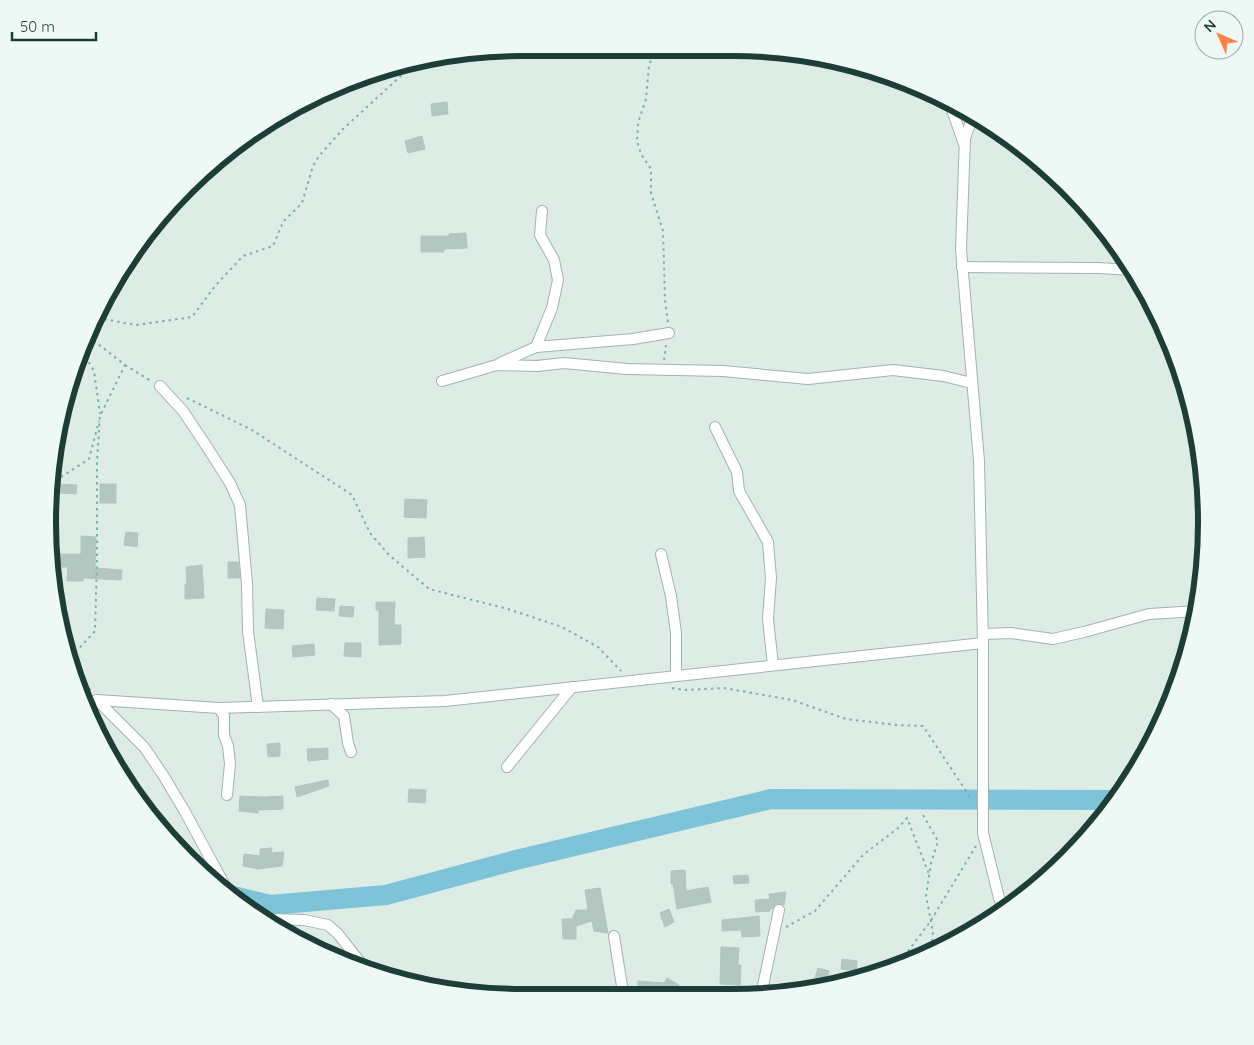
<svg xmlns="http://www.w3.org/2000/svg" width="1254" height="1045" viewBox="0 0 1254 1045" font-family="Quicksand,sans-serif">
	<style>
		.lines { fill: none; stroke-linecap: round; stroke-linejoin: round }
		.river { stroke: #7ec4d8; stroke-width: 20 }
		.building { fill: #b3c7c0; stroke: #b0c6be }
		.minor-casing { stroke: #a0b4ae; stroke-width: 12 }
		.path { stroke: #7ab3a5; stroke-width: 2; stroke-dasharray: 2.5 4; stroke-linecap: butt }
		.minor { stroke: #fff; stroke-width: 10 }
		.rim { fill: none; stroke: #1d3d37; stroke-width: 6 }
	</style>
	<rect width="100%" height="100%" fill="#deece6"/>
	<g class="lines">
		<path class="river" d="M233,896l37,9 116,-10 130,-35 255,-61 345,1"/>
	</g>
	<g class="building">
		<path d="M447,102l1,12 -16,2 -1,-12z"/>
		<path d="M422,136l3,13 -17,4 -3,-12z"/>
		<path d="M466,233l1,15 -23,1v3h-23v-16h28v-2z"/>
		<path d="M59,484l18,1 -1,9 -17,-1z"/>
		<rect x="100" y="484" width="16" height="19"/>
		<path d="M405,499l22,1 -1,18 -22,-1z"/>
		<path d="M126,532l12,1 -1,14 -13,-2z"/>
		<path d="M81,536l15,1 -1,31 27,2 -1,10 -38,-2v3h-16l1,-14h-8v-13h21z"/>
		<path d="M424,537l1,20 -17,1v-20z"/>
		<path d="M228,562h10l2,16h-12z"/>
		<path d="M202,565l2,33 -19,1v-15h2l-1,-17z"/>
		<path d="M317,598l18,1 -1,12 -18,-1z"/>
		<path d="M376,602h19l-1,23h7v19l-22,1v-35h-3z"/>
		<path d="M340,606l14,1 -1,10 -14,-1z"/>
		<path d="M266,609l18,1 -1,19 -18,-1z"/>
		<path d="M345,643h16v14l-17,-1z"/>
		<path d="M314,644l1,11 -22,2 -1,-11z"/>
		<path d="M280,743v13l-12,1 -1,-13z"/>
		<path d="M328,748v11l-20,2 -1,-12z"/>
		<path d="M328,780l1,6 -32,11 -2,-10z"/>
		<path d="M409,789l17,1 -1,13 -17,-1z"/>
		<path d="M240,796l25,1 18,-1v13l-25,1v3l-19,-2z"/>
		<path d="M272,848l-1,5 13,-1 -2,14 -24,3 -15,-3 1,-12 16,2v-7z"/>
		<path d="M685,870l1,21 22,-4 3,15 -34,7 -4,-25h-2v-13z"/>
		<path d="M748,875l1,8 -15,1 -1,-8z"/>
		<path d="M600,888l8,45 -14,-2 -2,-10 -16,5v13h-13l-1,-20h10l4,-9h12l-3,-20z"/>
		<path d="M786,892l-2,13 -7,-2 -5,6h-2v2l-14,1 -1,-12 15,-1 -1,-5z"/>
		<path d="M669,909l5,13 -9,5 -5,-14z"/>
		<path d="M759,916l1,20 -18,1 -1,-7 -19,1v-11z"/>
		<path d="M721,947l18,1 -1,17h3l-1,20 -20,-1z"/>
		<path d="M842,959l15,2 -1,10 -15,-2z"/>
		<path d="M818,968l11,3 -5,17 -11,-3z"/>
		<path d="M667,978l12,7 -8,12h-31l1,-7h-3v-9l26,2z"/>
	</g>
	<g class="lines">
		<defs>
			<g id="minor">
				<path d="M950,104l14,40"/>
				<path d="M973,116l-8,22 -4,111 18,212 4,182"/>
				<path d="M962,267l136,1 35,2"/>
				<path d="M536,347l16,-39 6,-28 -4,-20 -14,-25 2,-24"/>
				<path d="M500,363l36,-16 97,-8 36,-6"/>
				<path d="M442,381l55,-16 40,1 27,-3 63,6 96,2 85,8 85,-9 50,6 29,7"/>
				<path d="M160,386l23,25 24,36 23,36 10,22 7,79 1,47 10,76"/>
				<path d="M715,427l22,45 2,19 29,51 3,36 -3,41 5,46"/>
				<path d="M661,554l10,42 5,37v43"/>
				<path d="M983,634l28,-1 42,6 31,-7 65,-18 49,-3"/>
				<path d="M97,700l47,47 19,28 21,35 46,85"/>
				<path d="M331,704l13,12 4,27 3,9"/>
				<path d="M84,705l13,-5 122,8 226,-7 538,-58v190l16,65 5,13"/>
				<path d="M219,708l5,8v19l4,11 2,18 -3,31"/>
				<path d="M507,767l65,-80"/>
				<path d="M260,916l8,3 36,1 24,5 10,9 30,38"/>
				<path d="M614,936l8,50 4,11"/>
				<path d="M761,995l18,-85"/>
			</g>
		</defs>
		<use href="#minor" class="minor-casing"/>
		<g class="path">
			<path d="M650,48l2,10 -3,7 -3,34 -8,24 -1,18 4,13 10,15v24l12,38 2,69 3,23"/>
			<path d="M98,318l38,7 56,-8 23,-31 28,-30 30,-10 10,-24 19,-19 11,-37 6,-10 24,-27 73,-67"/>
			<path d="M82,351l12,20 6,43"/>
			<path d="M664,360l2,-15"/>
			<path d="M125,365l26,16"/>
			<path d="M187,398l65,32 100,65 18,38 19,22 40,34 79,20 54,18 36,20 23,24"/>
			<path d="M50,484l39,-25 10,-38"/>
			<path d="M71,657l24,-26 2,-73v-97l3,-45 25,-51 -36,-28"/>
			<path d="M74,667l17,24"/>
			<path d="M672,688l12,2 40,-2 68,12 54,19 50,6 27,1 49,74"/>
			<path d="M923,815l15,26 -7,22 -5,33 7,36 -2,20"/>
			<path d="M786,927l29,-16 48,-56 35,-27 9,-10 22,56"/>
			<path d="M896,967l34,-45 46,-76"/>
			<path d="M607,997l5,-9"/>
		</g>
		<use href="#minor" class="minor"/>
	</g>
	<path d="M0 0H1254V1045H0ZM522 56H732A466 466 0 0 1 1198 522V523A466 466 0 0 1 732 989H522A466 466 0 0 1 56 523V522A466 466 0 0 1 522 56Z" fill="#eef8f4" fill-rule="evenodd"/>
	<path class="rim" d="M522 56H732A466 466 0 0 1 1198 522V523A466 466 0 0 1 732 989H522A466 466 0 0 1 56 523V522A466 466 0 0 1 522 56Z"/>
	<g transform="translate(1219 35) rotate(315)"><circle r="24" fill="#eef8f4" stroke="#9aada8"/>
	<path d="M0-4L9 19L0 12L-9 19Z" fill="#ff8348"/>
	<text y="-8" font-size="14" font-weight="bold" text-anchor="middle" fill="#1d3d37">N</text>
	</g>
	<path d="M12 32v8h84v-8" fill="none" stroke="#1d3d37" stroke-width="2.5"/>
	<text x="20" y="32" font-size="15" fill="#1d3d37" stroke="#eef8f4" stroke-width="4" paint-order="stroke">50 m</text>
</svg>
